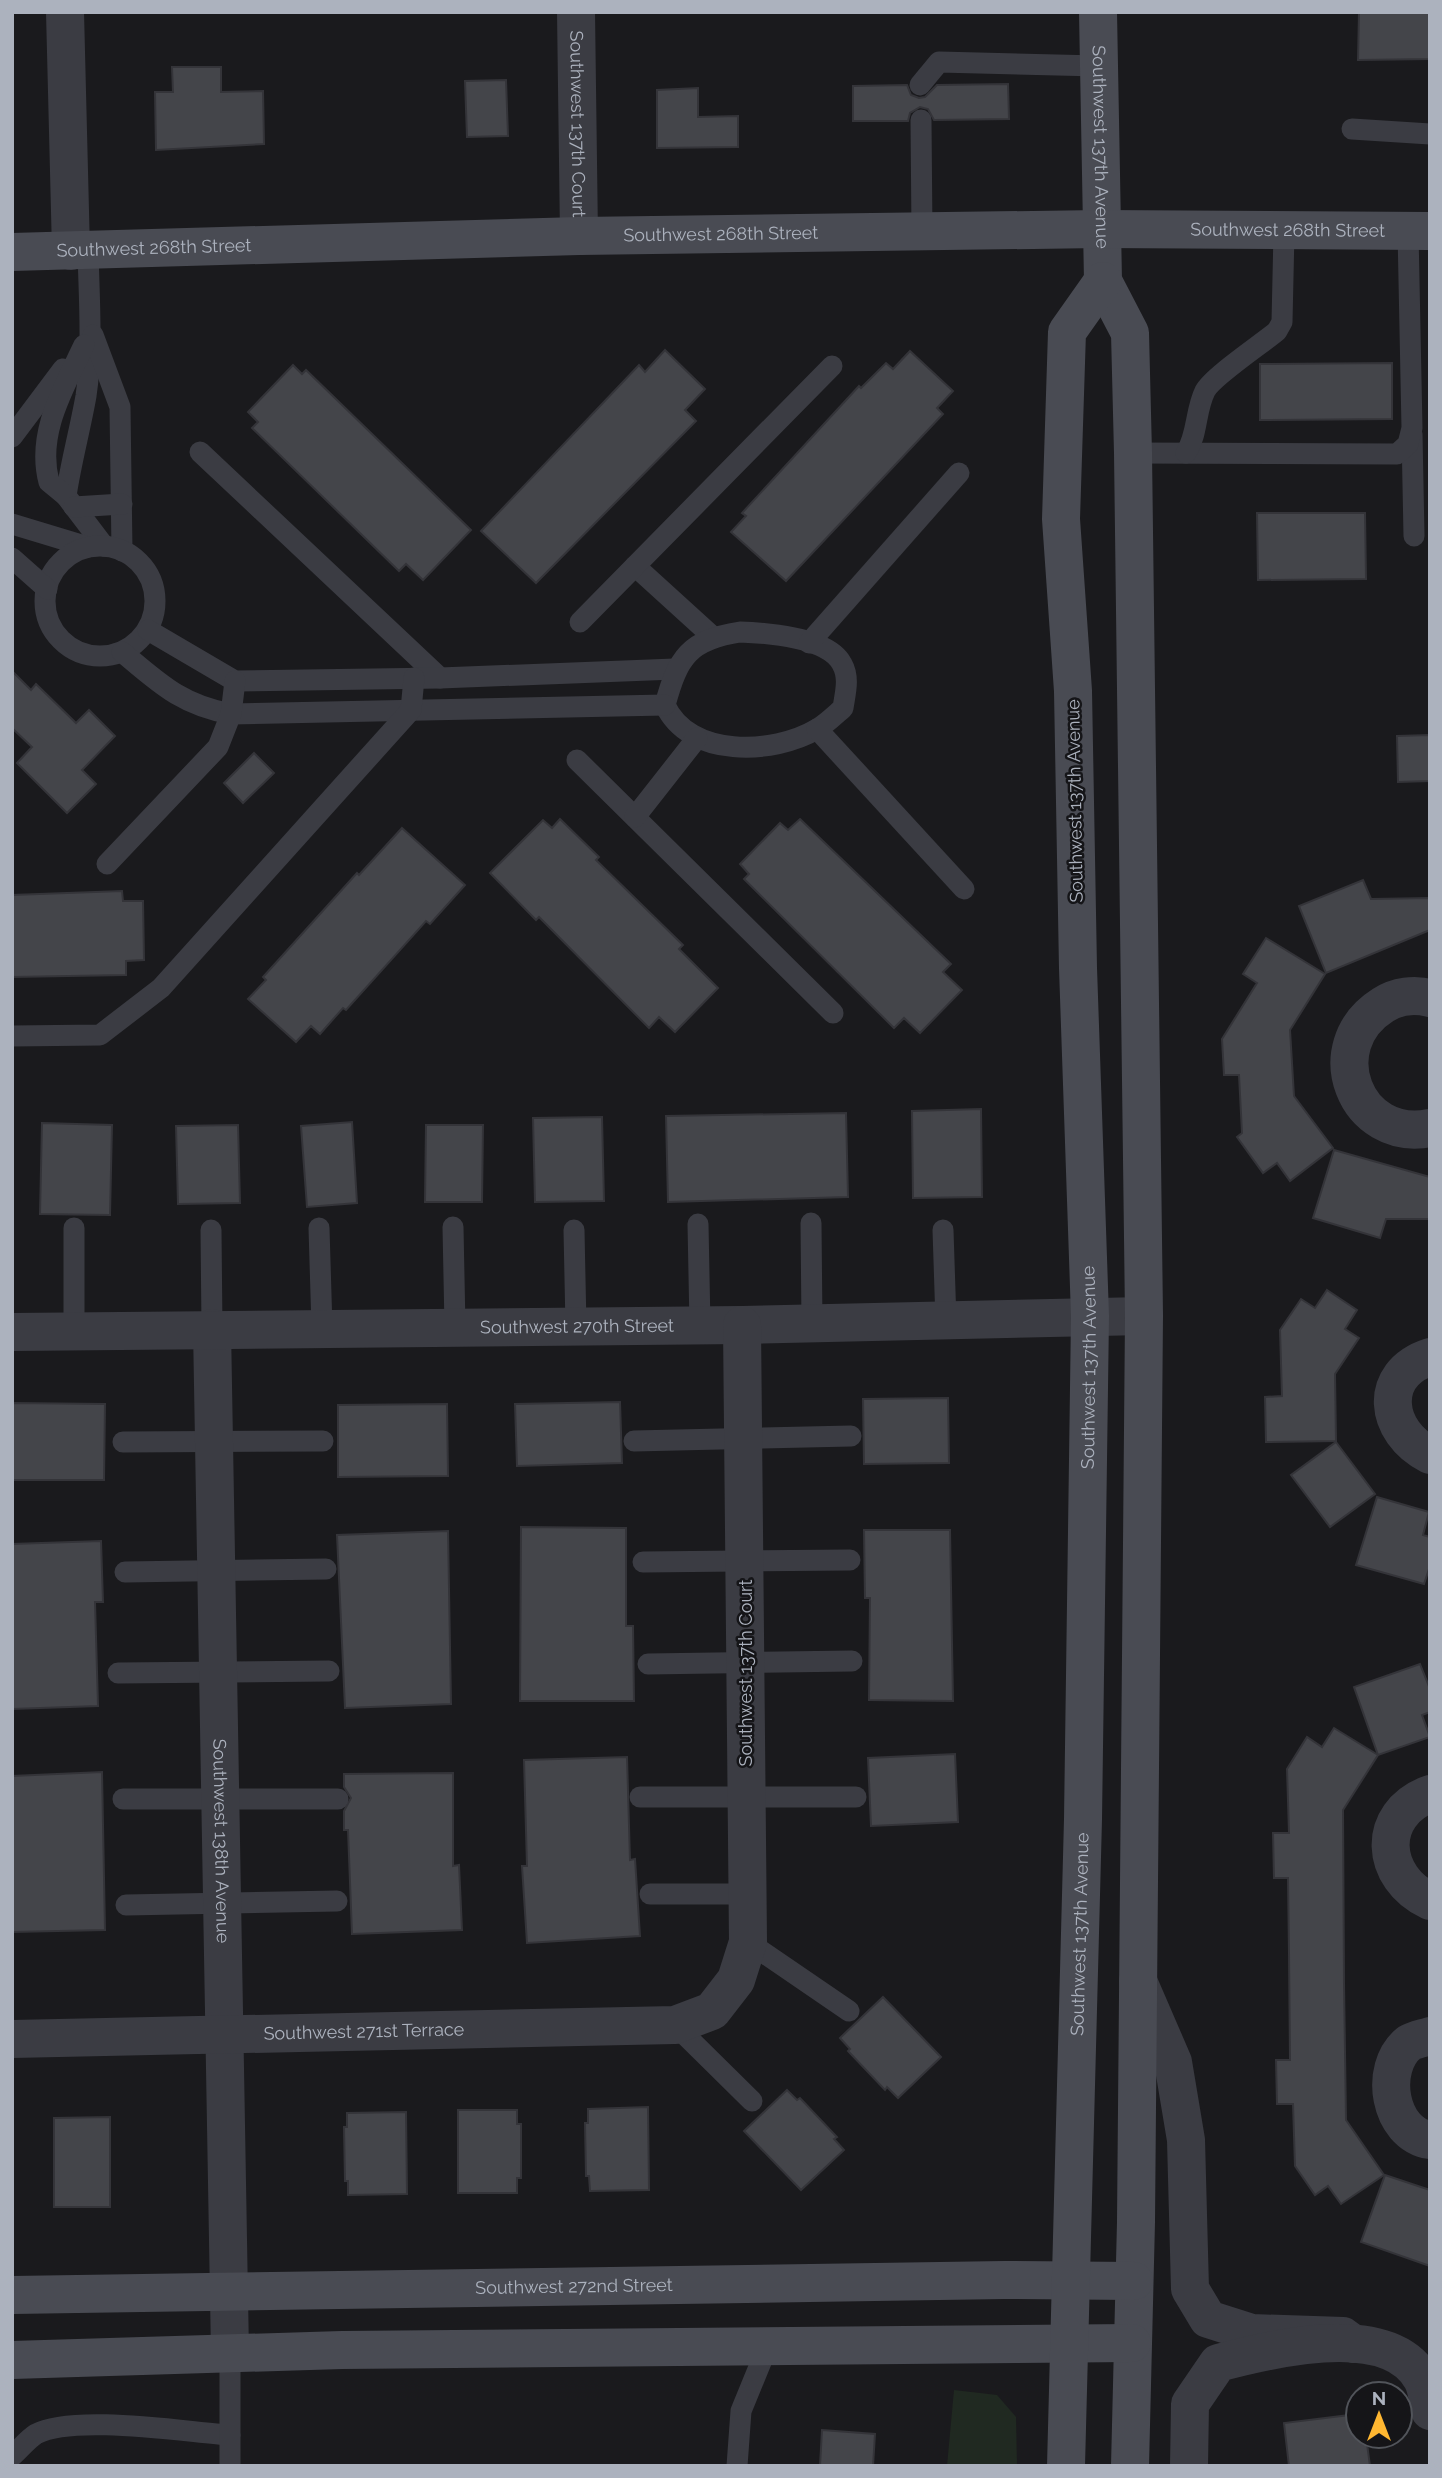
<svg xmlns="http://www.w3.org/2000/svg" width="1442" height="2478" viewBox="0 0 1442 2478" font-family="Raleway,sans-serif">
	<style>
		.grass { fill: #202921 }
		.building { fill: #44454a; stroke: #343439; stroke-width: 2 }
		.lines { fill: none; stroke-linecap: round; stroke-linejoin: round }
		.lane { stroke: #3b3c43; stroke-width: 21 }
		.street { stroke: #3b3c43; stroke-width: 38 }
		.secondary { stroke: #494b53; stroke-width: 38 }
		.labels { text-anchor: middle; stroke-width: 5; stroke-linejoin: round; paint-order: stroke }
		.street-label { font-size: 18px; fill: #acb2be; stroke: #151518 }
	</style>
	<rect width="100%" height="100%" fill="#1a1a1d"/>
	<path class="grass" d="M954,2390l43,5 19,22 1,49h-70z"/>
	<g class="building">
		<path d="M1359,12h71v47l-72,1z"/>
		<path d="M172,67h49v25l42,-1 1,53 -108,6 -1,-58h18z"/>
		<path d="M506,80l2,56 -41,1 -2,-56z"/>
		<path d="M1008,84l1,35 -75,1 -6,-11 -8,-2 -10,6 -2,8h-55v-35l54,-1 4,10 8,3 6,-1 12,-12z"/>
		<path d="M698,88v29l40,-1v31l-81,1v-58z"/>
		<path d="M665,350l40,39 -20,21 11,11 -160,162 -55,-52 158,-166 6,7z"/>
		<path d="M910,351l43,40 -16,17 6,6 -157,167 -55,-49 15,-16 -4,-3 117,-127 2,2 25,-25 7,6z"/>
		<path d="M1392,363v56l-132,1v-56z"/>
		<path d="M293,365l9,9 4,-4 165,160 -48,50 -17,-16 -7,7 -147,-143 6,-6 -10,-10z"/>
		<path d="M1257,513h108l1,66 -108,1z"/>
		<path d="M12,671l19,19 5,-6 40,39 13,-13 26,26 -33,34 14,14 -29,29 -50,-50 15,-16 -20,-19z"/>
		<path d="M1430,735v46l-32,1 -1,-46z"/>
		<path d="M254,753l20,20 -31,30 -19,-20z"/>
		<path d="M560,819l39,38 -3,3 87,85 -4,4 39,39 -43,44 -16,-15 -10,11 -110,-111 -3,3 -46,-47 53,-53 9,8z"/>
		<path d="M800,819l151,145 -8,8 19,18 -42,43 -16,-15 -10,10 -150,-149 5,-5 -9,-10 40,-41 8,7z"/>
		<path d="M402,828l63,57 -35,39 -4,-3 -80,89 -3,-2 -23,26 -9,-8 -15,16 -48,-43 18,-19 -3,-3 94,-104 2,2z"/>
		<path d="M1363,880l8,19 59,-1v32l-104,43 -27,-67z"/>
		<path d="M122,891l1,10h20l1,59 -18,1v14l-114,2v-82z"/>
		<path d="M1266,938l59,36 -35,56 4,66 39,52 -43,33 -13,-18 -14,10 -26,-36 5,-4 -3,-58h-15l-2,-36 35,-56 -14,-9z"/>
		<path d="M981,1109l1,88 -69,1 -1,-87z"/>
		<path d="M846,1113l2,84 -180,5 -2,-86z"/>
		<path d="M602,1117l2,84 -69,1 -2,-84z"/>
		<path d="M352,1122l5,81 -50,4 -6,-81z"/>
		<path d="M42,1123l70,2 -2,90 -70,-1z"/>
		<path d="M238,1125l2,78 -62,1 -2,-78z"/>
		<path d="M426,1125h57l-1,77h-57z"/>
		<path d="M1334,1150l96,27v42h-44l-6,19 -67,-20z"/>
		<path d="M1327,1290l30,20 -12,19 14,9 -24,36 1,67 -70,1 -1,-45 17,-1 -2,-66 21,-31 14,9z"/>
		<path d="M948,1398l1,65 -85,1 -1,-65z"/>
		<path d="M620,1402l2,61 -105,3 -2,-62z"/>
		<path d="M12,1403l93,1 -1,76h-92z"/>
		<path d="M447,1404l1,72 -110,1v-72z"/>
		<path d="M1336,1442l39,52 -45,33 -39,-52z"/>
		<path d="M1377,1497l52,15 -6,23 7,2v29l-6,18 -68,-19z"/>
		<path d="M521,1527l105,1v98h7l1,75h-114z"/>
		<path d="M864,1530h86l3,171 -84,-1 1,-102h-5z"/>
		<path d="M448,1531l3,173 -106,4 -8,-173z"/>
		<path d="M101,1541l2,61h-8l3,104 -86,3v-165z"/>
		<path d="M1420,1664l10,25v23l-8,3 8,22 -52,18 -24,-68z"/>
		<path d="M1334,1728l44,27 -35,55 1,173 2,137 38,55 -43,29 -13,-18 -13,9 -20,-29 -2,-62h-16l-1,-44h14l-1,-106 -1,-76h-14l-1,-45h16l-2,-64 20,-32 15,10z"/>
		<path d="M955,1754l3,68 -87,4 -3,-68z"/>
		<path d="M627,1757l3,103 5,-1 5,77 -113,7 -5,-77h5l-3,-106z"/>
		<path d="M102,1772l3,158 -93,2v-156z"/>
		<path d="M453,1773v93l6,-1 3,65 -110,4 -4,-104h-4v-19l7,-13 -7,-11v-13z"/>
		<path d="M883,1997l58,60 -43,41 -11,-11 -2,3 -37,-39 2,-2 -10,-11z"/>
		<path d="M787,2090l10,10 3,-2 37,39 -3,2 10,11 -43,40 -57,-59z"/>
		<path d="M648,2107l1,83 -59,1 -1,-15h-3l-1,-53h3v-14z"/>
		<path d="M458,2110h59v14h4v54h-4v15h-59z"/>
		<path d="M406,2112l1,82 -59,1v-14h-3l-1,-54h3v-14z"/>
		<path d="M110,2117v90h-56v-89z"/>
		<path d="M1385,2175l45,15v76l-69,-24z"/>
		<path d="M1358,2414v22h8l4,30h-81l-5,-43z"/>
		<path d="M822,2430l53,4 -2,32h-53z"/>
	</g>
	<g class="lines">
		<g class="lane">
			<path d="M920,85l19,-23 159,4"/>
			<path d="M921,120l1,113"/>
			<path d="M1352,129l78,5"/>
			<path d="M88,250c1,48 5,98 -2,146 -6,34 -15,66 -20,100l38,50"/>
			<path d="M93,335l27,72 2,144"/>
			<path d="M1412,434l2,102"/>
			<path d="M12,437l51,-68"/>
			<path d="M200,452l240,226"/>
			<path d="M1133,453l264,1 11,-10 4,-16 -4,-197"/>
			<path d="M1186,453c12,-19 9,-42 19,-62 7,-14 58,-48 72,-60l5,-9 2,-90"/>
			<path d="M66,496l-17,-14c-13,-49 15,-94 35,-137"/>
			<path d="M74,507l48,-3"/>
			<path d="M12,524l76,23"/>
			<circle cx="100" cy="601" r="55"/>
			<path d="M12,558l35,31"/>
			<path d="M635,566l77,70"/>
			<path d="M580,622l252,-256"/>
			<path d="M148,630l87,51 205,-3 235,-9"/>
			<path d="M740,632c27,1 88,5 102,32 8,14 3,30 1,44 -8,7 -17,16 -26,21 -44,26 -128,29 -152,-24 13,-48 24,-65 75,-73z"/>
			<path d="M809,643l150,-170"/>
			<path d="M122,652c37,31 59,53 109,62l434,-9"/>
			<path d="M817,729l147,160"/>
			<path d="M577,760l256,253"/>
			<path d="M635,817l62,-79"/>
			<path d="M107,864l111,-117 13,-33 4,-33"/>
			<path d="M12,1036l88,-1 61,-47 250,-278 3,-32"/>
			<path d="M811,1223l1,101"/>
			<path d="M698,1224l2,102"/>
			<path d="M453,1227l2,100"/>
			<path d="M74,1228v102"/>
			<path d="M319,1228l3,100"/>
			<path d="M211,1230l1,98"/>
			<path d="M574,1230l2,97"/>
			<path d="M943,1230l3,92"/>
			<path d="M634,1441l217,-5"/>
			<path d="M123,1442l200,-1"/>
			<path d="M643,1562l207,-2"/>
			<path d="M125,1572l201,-3"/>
			<path d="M648,1664l204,-3"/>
			<path d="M118,1673l211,-2"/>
			<path d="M640,1797h216"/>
			<path d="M123,1799h215"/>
			<path d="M650,1894h98"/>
			<path d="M126,1905l211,-4"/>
			<path d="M748,1942l101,69"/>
			<path d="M675,2025l77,76"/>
			<path d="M12,2456c8,-7 16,-17 24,-22 37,-20 149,-2 194,1"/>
			<path d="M230,2466v-113"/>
			<path d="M737,2466l4,-55 27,-66"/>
		</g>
		<g class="street">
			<path d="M65,12l6,239"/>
			<path id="s1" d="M576,12l3,224"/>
			<path d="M1430,998c-16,-4 -33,-2 -47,7 -65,41 -28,138 47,123"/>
			<path id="s2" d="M212,1328l18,1025"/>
			<path id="s3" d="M12,1332l730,-7 402,-9"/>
			<path d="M1430,1357c-53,17 -46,75 0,98"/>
			<path d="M1430,1794c-55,20 -50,84 0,107"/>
			<path d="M1138,1981l35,81 13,78 4,149 18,30 44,14 91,3 11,8"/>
			<path d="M1430,2036c-6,2 -16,4 -21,7 -31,25 -20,91 21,97"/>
			<path id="s4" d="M12,2039l663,-14 37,-14 24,-31 12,-38 -6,-617"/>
			<path d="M1189,2466l1,-62 28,-41c52,-14 171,-44 204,16 5,9 6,22 8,32"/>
		</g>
		<g class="secondary">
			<path id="s5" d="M1098,12l5,269 27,52 3,120 11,863 -8,906 -6,244"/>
			<path id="s6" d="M12,252l567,-16 521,-7 330,2"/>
			<path id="s7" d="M12,2295l992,-15 130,1"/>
			<path d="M12,2360l330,-10 790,-7"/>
			<path id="s8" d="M1066,2466l17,-647 7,-503 -12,-348 -5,-277 -12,-172 6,-187 36,-51"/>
		</g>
	</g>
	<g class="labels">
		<g class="street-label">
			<text dy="6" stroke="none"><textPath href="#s1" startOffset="112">Southwest 137th Court</textPath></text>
			<text dy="6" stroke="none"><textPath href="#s5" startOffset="135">Southwest 137th Avenue</textPath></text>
			<text dy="6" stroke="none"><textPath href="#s6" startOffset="1276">Southwest 268th Street</textPath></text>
			<text dy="6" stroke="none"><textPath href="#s6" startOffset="709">Southwest 268th Street</textPath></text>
			<text dy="6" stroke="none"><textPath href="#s6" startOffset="142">Southwest 268th Street</textPath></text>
			<text transform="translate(1075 801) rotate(-91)" y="6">Southwest 137th Avenue</text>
			<text dy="6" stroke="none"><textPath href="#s3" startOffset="565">Southwest 270th Street</textPath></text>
			<text dy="6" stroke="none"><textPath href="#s8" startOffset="1099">Southwest 137th Avenue</textPath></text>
			<text transform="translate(746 1673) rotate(-90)" y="6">Southwest 137th Court</text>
			<text dy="6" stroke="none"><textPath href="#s2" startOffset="513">Southwest 138th Avenue</textPath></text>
			<text dy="6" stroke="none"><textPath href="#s8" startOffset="532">Southwest 137th Avenue</textPath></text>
			<text dy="6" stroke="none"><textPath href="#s4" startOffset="352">Southwest 271st Terrace</textPath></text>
			<text dy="6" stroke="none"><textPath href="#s7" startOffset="562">Southwest 272nd Street</textPath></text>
		</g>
	</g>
	<rect width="1442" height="2478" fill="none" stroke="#acb2be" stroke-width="28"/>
	<g transform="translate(1379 2415)"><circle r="33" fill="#151518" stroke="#51545a" stroke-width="2"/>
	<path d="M0-5L12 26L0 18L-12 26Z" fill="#ffb731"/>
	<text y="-10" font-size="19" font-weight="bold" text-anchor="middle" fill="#acb2be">N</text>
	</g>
</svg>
